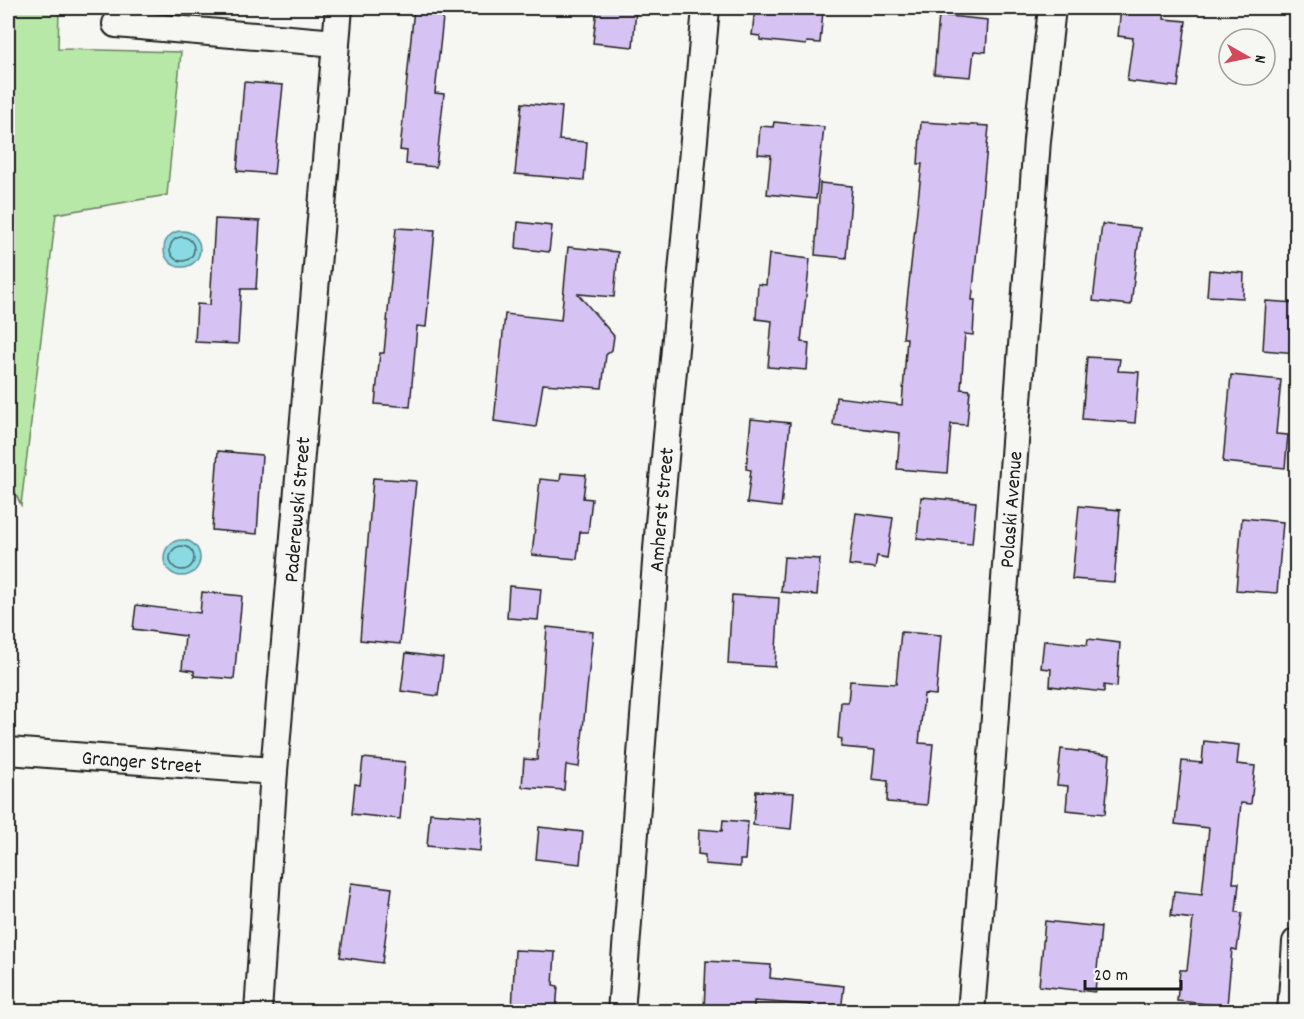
<svg xmlns="http://www.w3.org/2000/svg" width="1304" height="1019" viewBox="0 0 1304 1019" font-family="Dekko,sans-serif">
	<style>
		.green { fill: #b8e8a7; stroke: #6a8262; stroke-width: 1.5 }
		.water { fill: #89dae3; stroke: #5d8e93; stroke-width: 1.5 }
		.lines { fill: none; stroke-linecap: round; stroke-linejoin: round }
		.shore { stroke: #48686c; stroke-width: 1.5 }
		.building { fill: #d7c3f3; stroke: #1c1c1c; stroke-width: 1.5 }
		.street-casing { stroke: #1c1c1c; stroke-width: 30 }
		.street { stroke: #f6f6f2; stroke-width: 26 }
		.labels { text-anchor: middle; stroke-width: 5; stroke-linejoin: round; paint-order: stroke }
		.street-label { font-size: 21px; fill: #1c1c1c; stroke: #f6f6f2 }
	</style>
	<rect width="100%" height="100%" fill="#f6f6f2"/>
	<filter id="ink" filterUnits="userSpaceOnUse"><feTurbulence type="fractalNoise" baseFrequency=".0167" numOctaves="2"/><feDisplacementMap in="SourceGraphic" scale="12" xChannelSelector="R" yChannelSelector="G"/><feConvolveMatrix kernelMatrix="1 2 1 2 8 2 1 2 1" color-interpolation-filters="sRGB"/></filter>
	<g filter="url(#ink)">
		<path class="green" d="M8,8h51l-1,41 123,3 -14,143 -111,19 -35,291 -13,-27z"/>
		<g class="water">
			<circle cx="182" cy="249" r="18"/>
			<circle cx="182" cy="558" r="18"/>
		</g>
		<g class="lines">
			<g class="shore">
				<circle cx="182" cy="249" r="12"/>
				<circle cx="182" cy="558" r="12"/>
			</g>
		</g>
		<g class="building">
			<path d="M414,8h30l-9,85 9,1 -8,73 -30,-3 1,-13 -7,-1z"/>
			<path d="M597,8h39l-3,39 -40,-4z"/>
			<path d="M755,8l68,3 -3,32 -13,-1 -1,3 -46,-5v-4l-8,-1z"/>
			<path d="M1121,8h44l-1,11 22,2 -8,66 -51,-6 6,-43 -15,-2z"/>
			<path d="M939,15l49,5 -2,32 -12,-1 -3,26 -37,-3z"/>
			<path d="M244,82l39,3 -9,89 -37,-3z"/>
			<path d="M522,103l40,4 -3,33 28,2 -3,38 -69,-6z"/>
			<path d="M774,122l50,5 -8,72 -49,-5 4,-39 -13,-1 2,-28 13,1z"/>
			<path d="M921,122l68,4 -17,174h3l-2,35 -8,-1 -4,55 9,1 -3,35 -16,-1 -4,49 -50,-4 3,-36 -67,-8 3,-28 66,8 5,-67h-4l19,-174h-4z"/>
			<path d="M820,183l32,3 -6,72 -31,-3z"/>
			<path d="M215,219l45,2 -4,68h-15l-3,55 -43,-2 2,-38 13,1z"/>
			<path d="M518,222l34,4 -3,26 -33,-4z"/>
			<path d="M1102,224l38,4 -9,77 -38,-4z"/>
			<path d="M396,228l39,2 -9,97 -9,-1 -7,81 -35,-3 5,-51h4z"/>
			<path d="M568,247l50,5 -4,45 -36,-3 36,42 -2,14 -6,5 -4,33 -59,-4 -7,43 -42,-6 11,-107 56,6z"/>
			<path d="M769,254l41,5 -9,83 8,1 -2,27 -39,-3 4,-46 -16,-2 2,-35 8,1z"/>
			<path d="M1209,270l35,3 -1,25 -36,-2z"/>
			<path d="M1266,301l30,2v50l-33,-3z"/>
			<path d="M1087,357l33,2 -2,12 21,1 -4,51 -53,-4z"/>
			<path d="M1231,375l50,5 -5,54 12,1 -3,33 -62,-6z"/>
			<path d="M751,419l39,4 -9,84 -34,-4 4,-33 -5,-1z"/>
			<path d="M218,451l44,4 -5,79 -45,-4z"/>
			<path d="M561,473l25,2 -3,23 9,1 -4,33h-8l-3,27 -45,-4 8,-76 20,2z"/>
			<path d="M373,478l43,3 -16,163 -40,-4z"/>
			<path d="M921,497l55,5 -4,42 -55,-5z"/>
			<path d="M1079,506l41,4 -6,72 -42,-3z"/>
			<path d="M856,513l37,5 -6,40 -10,-2 -2,12 -26,-3z"/>
			<path d="M1242,518l41,4 -6,71 -41,-3z"/>
			<path d="M784,557l36,2 -3,36 -36,-3z"/>
			<path d="M509,586l32,3 -3,31 -31,-2z"/>
			<path d="M202,592l40,4 -8,83 -40,-3v-5l-12,-2 3,-33 -52,-7 3,-24 64,8z"/>
			<path d="M732,595l47,3 -4,69 -47,-3z"/>
			<path d="M547,627l46,5 -14,135 -13,-2 -2,25 -42,-3 2,-28 13,1z"/>
			<path d="M901,632l40,3 -5,60 -12,-1 -5,49 14,1 -6,61 -40,-3 1,-21 -16,-2 3,-29 -34,-3 1,-8 -4,-1 3,-36h7l2,-21 46,3z"/>
			<path d="M1088,639l32,4 -3,44 -13,-2v7l-54,-6 1,-17 -10,-1 3,-28 43,5z"/>
			<path d="M406,653l37,5 -5,38 -37,-5z"/>
			<path d="M1204,741l35,4 -2,19 18,2 -4,38 -10,-1 -8,80h6l-3,29 6,1 -5,37 -5,-1 -5,57 -50,-5 3,-31h7l6,-51 -22,-3 3,-25 28,3 7,-66 -34,-4 7,-63 20,2z"/>
			<path d="M1061,749l49,6 -5,59 -39,-4 2,-24 -11,-1z"/>
			<path d="M363,758l42,4 -5,57 -48,-5 3,-30 5,1z"/>
			<path d="M756,791l38,2 -3,36 -38,-4z"/>
			<path d="M430,813l52,4 -2,34 -53,-5z"/>
			<path d="M723,820l25,2 -3,38h-5v7l-35,-3v-9l-7,-1 1,-25 23,2z"/>
			<path d="M539,827l44,5 -3,32 -44,-5z"/>
			<path d="M351,883l41,5 -10,75 -42,-6z"/>
			<path d="M1045,921l56,6 -6,65 -56,-6z"/>
			<path d="M515,950l40,2 -2,33 5,1 -2,25h-44z"/>
			<path d="M706,961l65,4 -1,13 74,8 -3,25h-30v-6l-57,-4v10h-50z"/>
		</g>
		<g class="lines">
			<defs>
				<g id="street">
					<path d="M116,24l220,19"/>
					<path id="s1" d="M8,751l266,20"/>
					<path id="s2" d="M258,1012l16,-241 65,-763"/>
					<path id="s3" d="M621,1012l38,-488 47,-516"/>
					<path id="s4" d="M971,1012l22,-268 44,-604 15,-132"/>
					<path d="M1291,1012l5,-70"/>
				</g>
			</defs>
			<use href="#street" class="street-casing"/>
			<use href="#street" class="street"/>
		</g>
	</g>
	<g class="labels">
		<g class="street-label">
			<text dy="7" stroke="none"><textPath href="#s2" startOffset="504">Paderewski Street</textPath></text>
			<text dy="7" stroke="none"><textPath href="#s3" startOffset="504">Amherst Street</textPath></text>
			<text dy="7" stroke="none"><textPath href="#s4" startOffset="504">Polaski Avenue</textPath></text>
			<text dy="7" stroke="none"><textPath href="#s1" startOffset="134">Granger Street</textPath></text>
		</g>
	</g>
	<rect width="1304" height="1019" fill="none" stroke="#f6f6f2" stroke-width="30"/>
	<rect x="15" y="15" width="1274" height="989" fill="none" stroke="#1c1c1c" stroke-width="2" filter="url(#ink)"/>
	<g transform="translate(1247 57) rotate(99)"><circle r="28" fill="#f6f6f2" stroke="#9f9f9c" stroke-width="1.5"/>
	<path d="M0-4.5L10 22L0 15L-10 22Z" fill="#d1495b"/>
	<text y="-9" font-size="16" font-weight="bold" text-anchor="middle" fill="#1c1c1c">N</text>
	</g>
	<path d="M1085 980v9h96v-9" fill="none" stroke="#1c1c1c" stroke-width="3"/>
	<text x="1094" y="980" font-size="18" fill="#1c1c1c" stroke="#f6f6f2" stroke-width="4.5" paint-order="stroke">20 m</text>
</svg>
